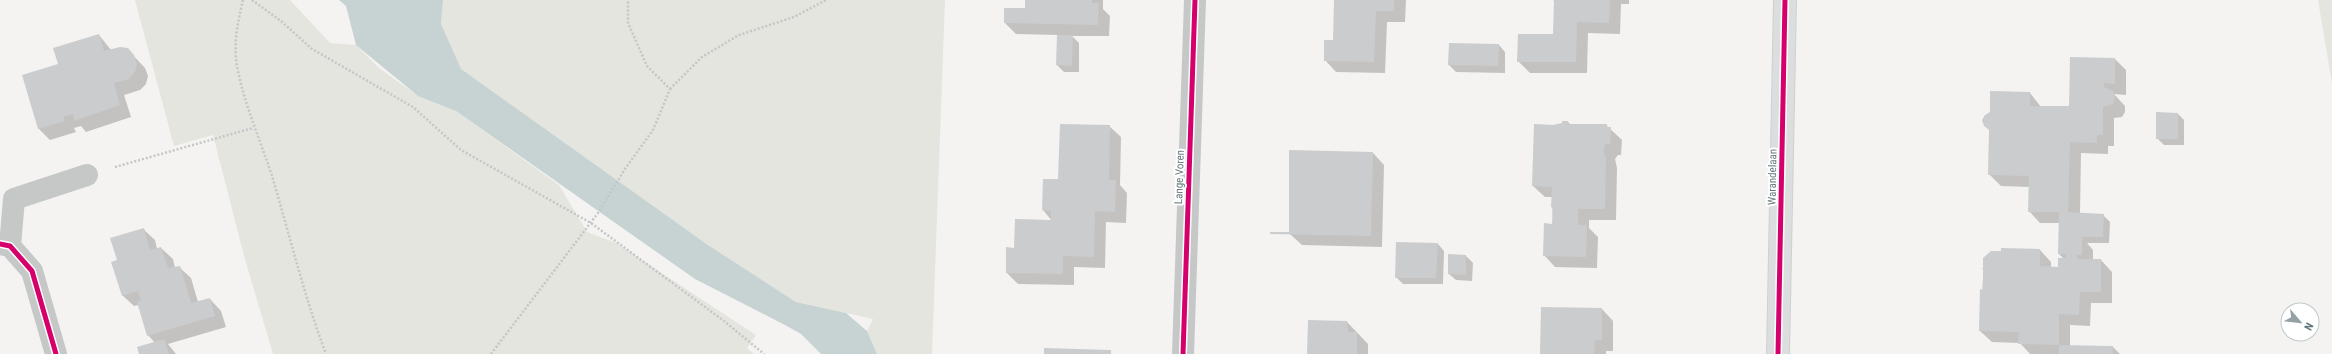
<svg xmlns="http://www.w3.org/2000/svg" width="2332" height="354" viewBox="0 0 2332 354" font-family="'Roboto Condensed',sans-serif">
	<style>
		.green { fill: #e4e5df }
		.water { fill: #c7d3d3 }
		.shadow { fill: #0003 }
		.building { fill: #cbcccd }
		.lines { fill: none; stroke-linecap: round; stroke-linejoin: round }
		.secondary-casing { stroke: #cfd0d0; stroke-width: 24 }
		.path { stroke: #c4c6c7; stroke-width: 2.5; stroke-dasharray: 2 2; stroke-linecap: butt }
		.street { stroke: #c6c8c8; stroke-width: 22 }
		.secondary { stroke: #dcddde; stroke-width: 22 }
		.cycleway-casing { stroke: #fff; stroke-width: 8 }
		.cycleway { stroke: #d6006c; stroke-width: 5 }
		.labels { text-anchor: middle; stroke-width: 4; stroke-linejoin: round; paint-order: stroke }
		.street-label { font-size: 11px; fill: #60777c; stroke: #fff }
	</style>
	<rect width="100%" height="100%" fill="#f4f3f2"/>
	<g class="green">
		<path d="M135,0h155l40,43 26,2 23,23 35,25 42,18 103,74 28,47 29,11 140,92 -9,13 7,6h-481l-29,-98 -31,-121 -39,11z"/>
		<path d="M443,0h502l-13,354h-55l-10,-23 6,-12 -77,-17 -88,-57 -248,-176 -19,-45z"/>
		<path d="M2318,0h14v84z"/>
	</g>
	<path class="water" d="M339,0h104l-2,24 20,45 247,176 88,57 50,11 21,18 10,23h-56l-20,-20 -16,-9 -90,-46 -239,-168 -38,-15 -62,-51 -10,-39z"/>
	<g class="shadow">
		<path d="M1026,0h77v9l7,7 -1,20h-37l7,7v29h-15l-7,-7 1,-30 -42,-1 -11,-11 21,-14z"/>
		<path d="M1335,0h71l-1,22h-18l-2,51 -49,-1 -11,-12 9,-19z"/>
		<path d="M1553,0h76v4h-8l-1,30 -32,-1 -1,40h-57l-12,-12 36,-26 1,-33z"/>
		<path d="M99,35l12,15 16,-1 18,19 3,8 -2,8 -6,6 -16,5 7,22 -45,15 -5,-6 -7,2 2,4 -26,8 -11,-11 20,-64z"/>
		<path d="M1499,45l6,7v21l-49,-1 -7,-7z"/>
		<path d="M2071,58l44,1 11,11v25l-12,-1 11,12v6l-3,5 -8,1v28h-6v8l-27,-1 -1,61 23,1 7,7 -1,21h-22l6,7v10h8l11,12v31h-21l-1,23 -20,-1v21l43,1 7,7h-90l-10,-11 -28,-1 -12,-11 4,-72 56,-9 11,12v6h8l5,-9 -5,-5 1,-31h-20l-11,-12v-24l-28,-1 -12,-12 41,-81 11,14h29z"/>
		<path d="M2178,114l6,6v25h-20l-7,-7z"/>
		<path d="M1568,122l3,3h35l16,15 -1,15h-3l-3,4 2,9 -1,52h-27v8l9,9 -1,31 -42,-1 -11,-12 9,-30 -1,-28h-7l-12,-11 20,-60z"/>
		<path d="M1109,126l12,11 -1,48 7,8 -1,30 -20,-1 -1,46 -31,-1v18l-56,-1 -11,-11 8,-24 37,-28 -9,-11 1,-30h15z"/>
		<path d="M1290,151l83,2 11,12 -2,82 -80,-2 -12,-11z"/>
		<path d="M143,229l12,11 2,9 4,-1 12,11 2,9 4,-1 12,11 7,24 12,-3 11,12 5,16 -58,17 8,10h-36l15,-11 -7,-8 -9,-30 -5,1 -12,-11 -4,-35z"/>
		<path d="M1438,244l6,7 -1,33h-40l-7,-7z"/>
		<path d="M1466,256l7,7 -1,18 -16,-1 -7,-6z"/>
		<path d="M1602,309l11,12v30h-7v3h-65z"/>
		<path d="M1347,322l21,22v10h-60z"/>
	</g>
	<g class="building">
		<path d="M1025,0h67v3h7l-1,22 -94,-2v-15h21z"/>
		<path d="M1334,0h60v11h-18l-2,51 -50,-1v-21h9z"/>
		<path d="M1554,0h56l-1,23 -32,-1 -1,40h-59l1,-28h35z"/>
		<path d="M99,34l5,17 16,-4 8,1 6,7 3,9 -2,8 -6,7 -15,4 6,22 -46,16 -1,-7 -10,3 2,4 -27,8 -16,-54 36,-11 -5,-16z"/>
		<path d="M1057,35h16l-1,31 -16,-1z"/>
		<path d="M1449,43l50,1 -1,22 -50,-1z"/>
		<path d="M2070,57l45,1v26l-11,-1v4l9,4 2,6 -2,7 -10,3v28h-6v8l-27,-1 -2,70 36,2 -1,23h-21v18h-5v4h24v33h-21l-1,23 -20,-1v31l-41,-1 1,-12 -40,-1 1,-42 3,1v-21h-2l2,-1v-10l8,-7h10v-3l39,1v17l18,1v-9h8v-4h-8l1,-42h-31l1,-36 -41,-1 1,-45 -5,-4 -2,-6 3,-5 5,-3v-21l40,1v14h39z"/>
		<path d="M2156,112l22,1v26h-22z"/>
		<path d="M1562,121h6v3h39v3h4l-1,17h-4l-2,3v9h2l-1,53h-27v16h9l-1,32 -43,-1 1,-33 8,1 1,-16 -2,-1 1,-20 -20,-1 2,-62 19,1 9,-2z"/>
		<path d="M1060,124l50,1 -1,55h7l-1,32 -20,-1 -1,46 -31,-1v18l-57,-1v-26l8,1 1,-29 36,1v-9l-9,-1 1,-31h15z"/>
		<path d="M1289,150l84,2 -2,84 -101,-2v-2h19z"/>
		<path d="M144,228l6,22 11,-3 7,21 12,-2 11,37 19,-5 5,18 -68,20 -10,-34 4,-2 -3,-9 -16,5 -11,-34 6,-2 -7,-22z"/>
		<path d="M1396,242l42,1 -2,35h-41z"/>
		<path d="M1448,254l18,1v20l-18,-1z"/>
		<path d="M1541,307l61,1v32h-7l-1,14h-54z"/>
		<path d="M1308,320l39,1 1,11h9v22h-50z"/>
		<path d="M164,339l5,15h-30l-2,-7z"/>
		<path d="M2059,345l54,1v8h-54z"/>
		<path d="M1044,348l67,2v4h-67z"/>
	</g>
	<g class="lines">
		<defs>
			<path id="secondary" d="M1778,354l7,-354"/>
		</defs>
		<use href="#secondary" class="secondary-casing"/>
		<g class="path">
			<path d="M243,0c-5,21 -10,44 -6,66 7,38 23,73 35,110 18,60 32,120 54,178"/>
			<path d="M252,0l29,21 31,28 101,58 48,43 130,73 133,98 40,33"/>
			<path d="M670,89l32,-32 37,-22 55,-18 32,-17"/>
			<path d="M115,167l138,-39"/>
			<path d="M491,354l107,-141 27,-44 28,-39 17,-41 -23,-23 -19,-43v-23"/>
		</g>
		<g class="street">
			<path d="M0,244l10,2 22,25 24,83"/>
			<path d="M10,246l4,-47 73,-24"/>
			<path d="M1183,354l12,-354"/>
		</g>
		<use href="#secondary" class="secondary"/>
		<defs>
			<g id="cycleway">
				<path d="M0,244l10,2 22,25 24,83"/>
				<path d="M1183,354l12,-354"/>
				<path d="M1778,354l7,-354"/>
			</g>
		</defs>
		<use href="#cycleway" class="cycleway-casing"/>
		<use href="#cycleway" class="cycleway"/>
	</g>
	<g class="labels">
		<g class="street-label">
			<text transform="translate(1179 177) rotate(-88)" y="4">Lange Voren</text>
			<text transform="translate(1772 177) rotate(-89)" y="4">Warandelaan</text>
		</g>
	</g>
	<g transform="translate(2300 322) rotate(118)"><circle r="19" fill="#ffffff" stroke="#bfc9cb"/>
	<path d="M0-3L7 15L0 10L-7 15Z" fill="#94a2a5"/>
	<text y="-6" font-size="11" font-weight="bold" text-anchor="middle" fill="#60777c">N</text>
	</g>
</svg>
